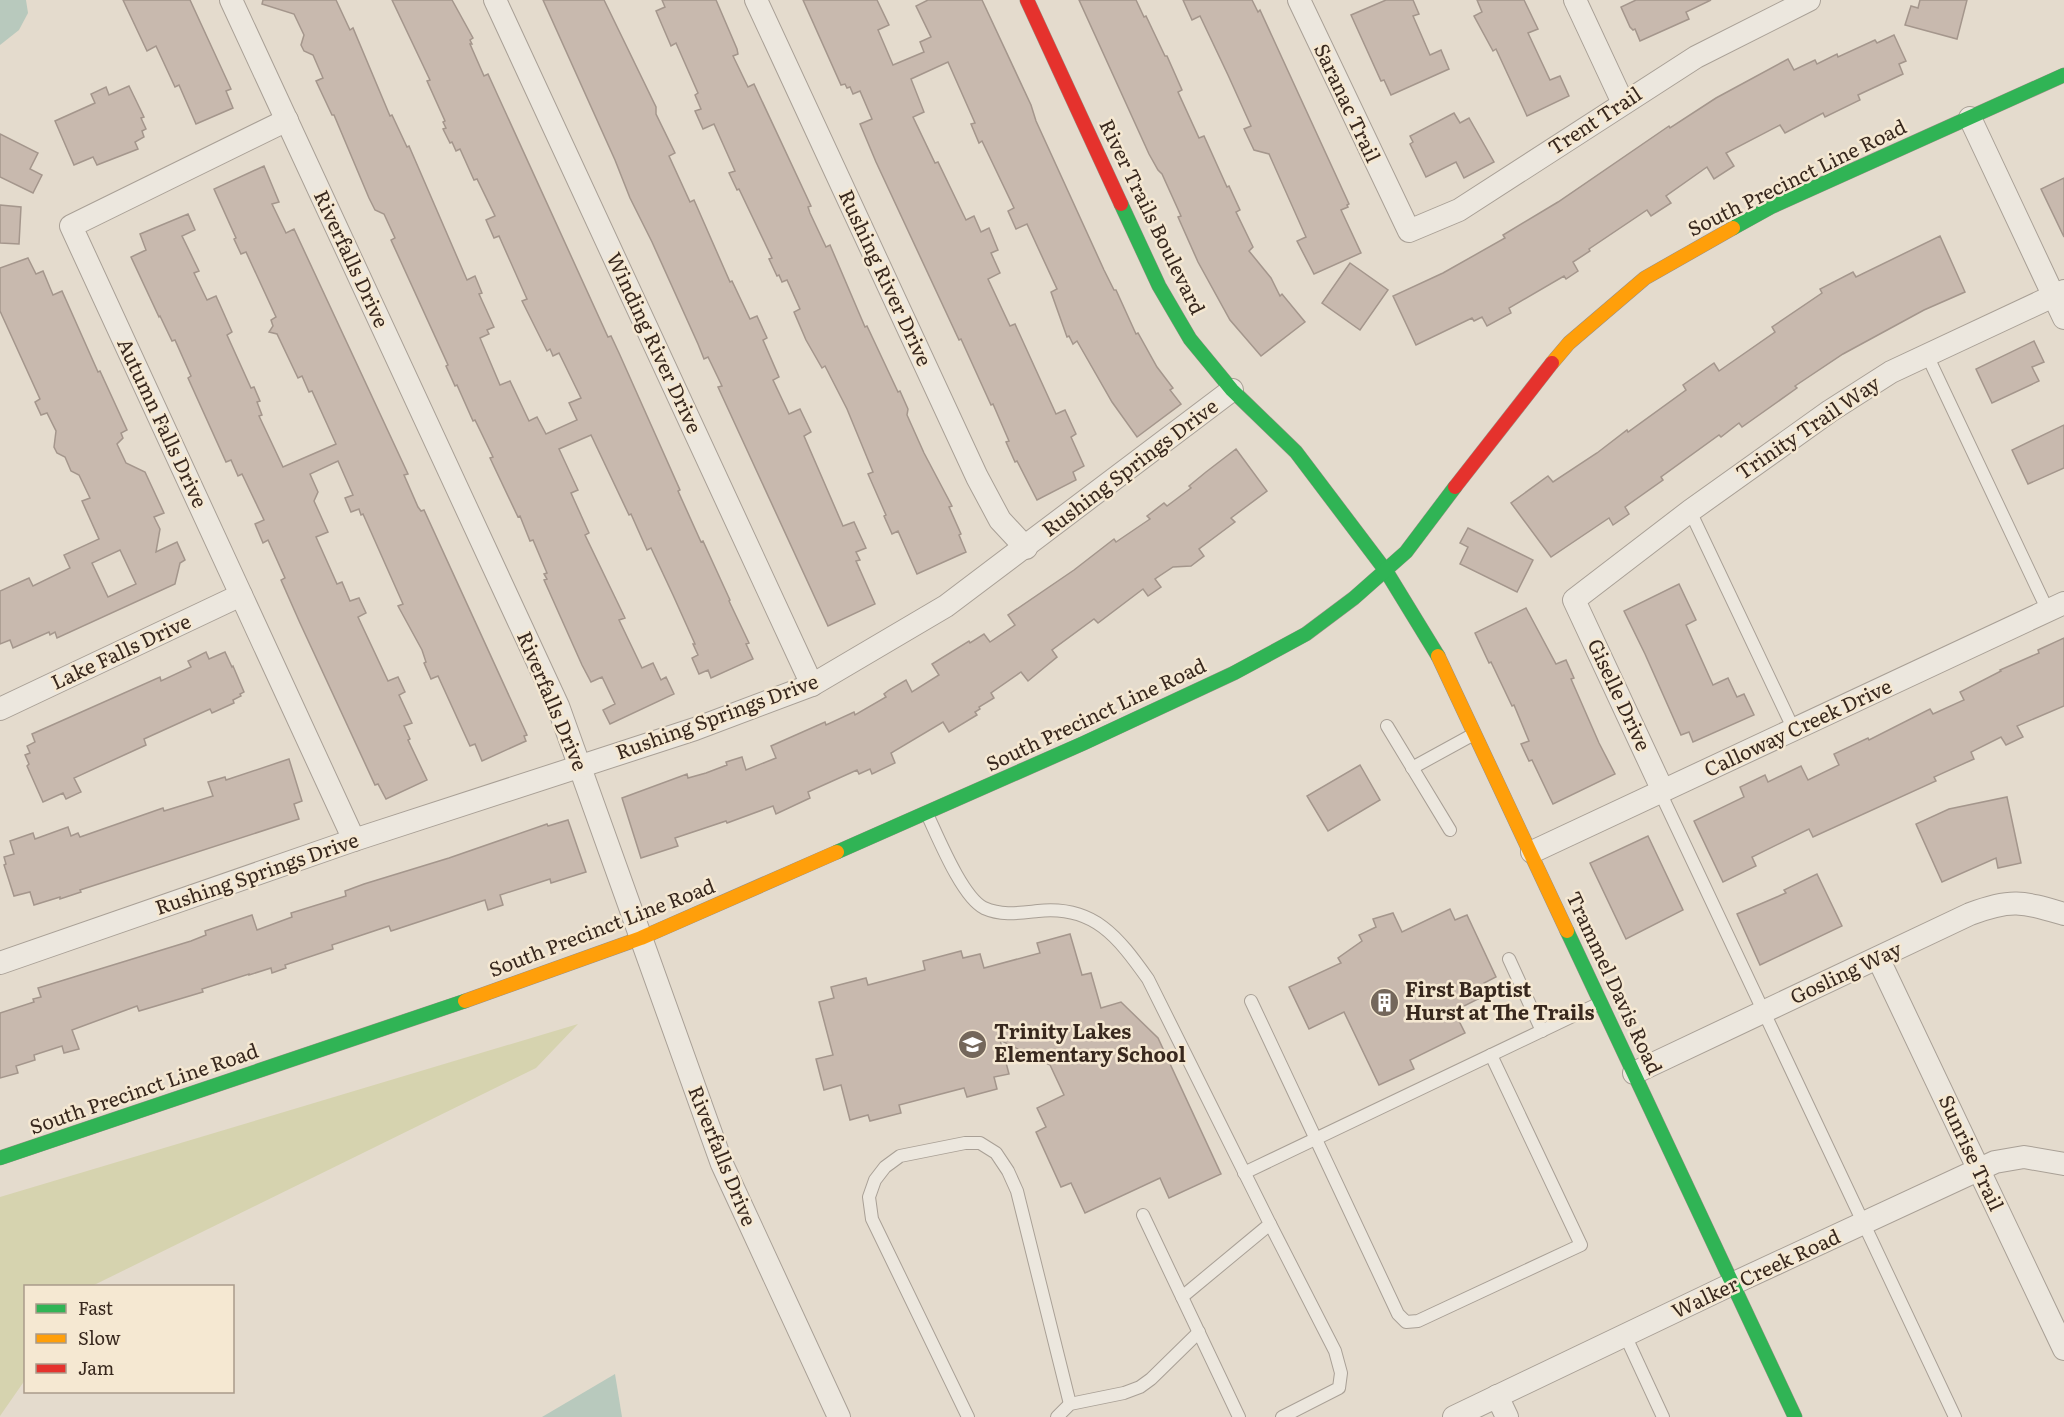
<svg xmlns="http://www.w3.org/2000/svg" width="2064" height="1417" viewBox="0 0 2064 1417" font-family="Literata,serif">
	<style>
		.green { fill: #d6d3af }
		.water { fill: #b8c9bd }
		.building { fill: #c8b9ae; stroke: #a4968c; stroke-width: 1.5; fill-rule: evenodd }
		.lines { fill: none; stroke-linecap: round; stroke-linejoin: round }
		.lane-casing { stroke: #a9a096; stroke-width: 14 }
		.street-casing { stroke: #a9a096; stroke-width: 24 }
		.fast-casing { stroke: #999086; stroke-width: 15 }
		.slow-casing { stroke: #999086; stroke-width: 15 }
		.jam-casing { stroke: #999086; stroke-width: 15 }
		.lane { stroke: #ece7de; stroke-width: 12 }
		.street { stroke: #ece7de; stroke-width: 22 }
		.fast { stroke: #30b455; stroke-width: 14 }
		.slow { stroke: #ff9f0a; stroke-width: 14 }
		.jam { stroke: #e5322d; stroke-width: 14 }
		.labels { text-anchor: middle; stroke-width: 5; stroke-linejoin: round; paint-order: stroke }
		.street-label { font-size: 20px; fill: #38281e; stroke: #f5e8d2 }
		.poi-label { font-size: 20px; font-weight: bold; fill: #38281e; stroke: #f5e8d2; text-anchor: start }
	</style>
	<rect width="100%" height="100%" fill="#e4dbcd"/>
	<path class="green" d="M578,1024l-42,44 -444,218h-66l-1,94 -25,36v-219z"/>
	<g class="water">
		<path d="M0,0h26l2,13 -9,17 -19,15z"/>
		<path d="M615,1374l7,43h-80z"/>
	</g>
	<g class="building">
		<path d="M123,0h67l41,89 -5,2 7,17 -37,16 -17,-39 -4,2 -19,-41 -9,5z"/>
		<path d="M263,0h73l14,30 3,-2 37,88 2,-1 15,32 2,-1 58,134 8,-4 7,17 -3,1 15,33 -7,3 2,4 -9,4 20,47 10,-4 19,40 8,-4 9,17 31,-14 -8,-17 12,-5 -22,-45 -6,3 -3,-7 -3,2 -25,-50 5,-2 -28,-63 -5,2 -8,-18 9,-4 -18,-37 -3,1 -14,-31 -4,2 -4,-9 -2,1 -7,-14 3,-1 -3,-6 2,-1 -18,-40 3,-1 -38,-80h60l21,38 -3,2 2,4h-2l14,32 4,-2 10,22 110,241 3,-1 8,17 61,137 -2,1 23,51 2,-1 27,59 -1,1 20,42 -3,1 7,15 -42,19 -3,-8 -9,4 -7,-16 6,-3 -5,-11h2l-22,-49 -22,-47 -4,2 -16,-36 -2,1 -38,-80 -32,14 19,41 -7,3 18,40 -4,2 40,83 -6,2 23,48 11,-5 8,17 5,-3 8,17 -64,30 -7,-14 12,-6 -13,-27 -11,5 -9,-17 -38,-85 3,-1 -3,-5 3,-1 -14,-33 -3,1 -10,-25 -2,1 -28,-59 3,-1 -18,-37 -2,1 -16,-36 -2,1 -9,-20 2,-1 -57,-125 4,-2 -11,-24 -9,-4 -6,-12 -35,-83h-2l-16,-34 7,-3 -10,-23 -9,-4 -3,-6 3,-10 -10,-21 -32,-10z"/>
		<path d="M543,0h61l52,107v7l19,39 -6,3 21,46 4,-2 36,82 2,-1 18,38 7,-3 10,22 -4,2 16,37 -6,3 16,34 11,-5 11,23 -7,4 39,90 11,-4 12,26 -10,4 4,8 -4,1 19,43 -47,22 -110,-239 4,-1 -14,-29 -4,2 -6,-15 -46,-102 -22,-44 -15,-38z"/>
		<path d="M662,0h54l21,49 1,5 -5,2 15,31 6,-3 57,122 -3,1 2,6 16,34 4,-2 35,82 2,-1 31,66 2,-1 8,18 -1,6 17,38 28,53 -3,1 12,27 -2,1 7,17 -49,22 -19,-43 -6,3 -8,-18 2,-1 -18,-41 5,-2 -26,-63 -22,-43 -3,2 -16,-28 -12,-28 6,-3 -13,-29 -5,2 -3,-7 -2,1 -8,-17 3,-1 -33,-69 -2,1 -8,-17 6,-2 -21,-47 -11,5 -8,-18 6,-2 -6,-14 3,-2 -22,-50 -5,3 -15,-35 9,-4z"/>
		<path d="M803,0h74l12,25 -11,5 15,35 31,-13 -4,-10 11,-5 -15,-31 12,-6h54l49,105 5,16 68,149 10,20h2l20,44 2,-1 19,34 16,21 -3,2 11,14 -44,33 -25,-35 -35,-61 -4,3 -4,-8 -2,1 -16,-45 6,-3 -30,-65 -11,5 -8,-18 6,-3 -32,-67 -3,2 -8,-19 4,-1 -27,-61 -37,17 13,33 -11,5 22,46 3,-1 28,58 8,-4 7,16 8,-4 9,22 -7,3 9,20 -12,6 22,47 5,-2 41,90 9,-4 11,24 -5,3 13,29 -11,6 3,8 -39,20 -20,-39 -2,1 -9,-20 3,-1 -16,-37 -2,1 -30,-66 -2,1 -83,-178 -16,-38 12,-5 -12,-28 -7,3 -3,-7 -3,1 -2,-4 -4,1z"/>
		<path d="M1079,0h57l8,17 2,-1 19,40h2l15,34 -4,2 21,46 5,-2 23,51 2,-1 11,24 -4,2 17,35 -4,4 22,27 9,18 2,-2 23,28 -44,34 -31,-36 -32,-58 -20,-45 3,-1 -19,-42 -4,-4 -9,-16z"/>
		<path d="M1183,0h69l6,12 2,-2 89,194 -2,1 1,2 -7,3 20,43 -47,21 -17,-33 9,-4 -37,-83 -15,-4 -10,-21 7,-3 -23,-51 -28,-59 -8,4z"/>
		<path d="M1386,0h27l6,14 -6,2 17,39 11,-5 8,19 -58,26 -7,-15 -3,1 -30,-66z"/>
		<path d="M1477,0h47l14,29 -10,4 22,47 10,-4 9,20 -42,20 -31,-67 -3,2 -19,-35 8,-4z"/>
		<path d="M1636,0h75l-25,12 3,7 -49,22 -5,-12 -2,1 -3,-3 -9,-20z"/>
		<path d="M1920,0h47l-10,39 -52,-14 6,-19 7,2z"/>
		<path d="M1894,35l12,26 -7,3 4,10 -45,21 2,5 -35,17 -2,-4 -38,20 -5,-8 -54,28 8,13 -20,13 -7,-12 -41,29 5,7 -20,13 -4,-6 -58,39 1,2 -17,11 5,9 -12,8 -2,-3 -55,32 2,5 -24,13 -5,-9 -8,4 -2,-3 -56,27 -23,-49 50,-23 62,-35 -2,-3 55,-33 111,-76 1,2 46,-30 72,-39 6,11 21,-10 2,4 20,-10 1,3 37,-17 2,3z"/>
		<path d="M129,86l15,31 -3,1 5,11 -4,2 2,6 -9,5 3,7 -41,16 -4,-8 -19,8 -19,-44 40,-18 -4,-9 15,-7 3,8z"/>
		<path d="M1454,113l6,10 9,-5 25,44 -30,16 -8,-16 -30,15 -16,-33 3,-2 -3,-6z"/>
		<path d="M0,134l38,19 -8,16 12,6 -9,18 -33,-16z"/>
		<path d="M264,166l15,36 -7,2 14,29 8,-4 114,245 -4,1 14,32 3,4 3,-1 103,225 -3,1 2,5 -44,20 -7,-17 -5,2 -32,-70 -7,3 -7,-16 2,-1 -4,-12 -24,-44 5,-2 -40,-90 -2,1 -2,-6 -8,3 -6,-14 8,-3 -15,-34 -28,13 8,18 -4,9 14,31 -12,5 21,47 5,-2 8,19 9,-3 7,15 -8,4 30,64 10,-4 7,15 -6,3 13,28 -8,3 6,13 -2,1 19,40 -41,19 -8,-15 -3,1 -75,-162 -19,-43 4,-2 -17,-38 -5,3 -8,-19 9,-4 -22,-46 -4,2 -7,-16 -5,2 -38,-84 3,-2 -16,-36 -3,1 -12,-25 -1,1 -28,-60 15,-7 -6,-16 48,-20 7,16 -13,6 17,35 -5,2 13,27 9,-4 16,36 -5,3 24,53 3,-1 6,14 -3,1 5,13 -3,1 24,51 53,-23 -24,-53 -3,1 -7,-16 -4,2 -21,-44 -8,-2 4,-6 -2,-6 5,-3 -30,-65 -5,2 -7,-15 2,-1 -22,-49z"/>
		<path d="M2064,178v59l-23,-48z"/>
		<path d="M0,205l21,2 -2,37 -19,-1z"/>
		<path d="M1940,236l25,56 -41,18 -81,44 -48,32 2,2 -55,39 -3,-4 -18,14 -2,-2 -58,42 2,3 -38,27 4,7 -16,11 -4,-7 -58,39 -40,-54 37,-27 5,6 44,-29 30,-23 1,2 58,-42 -3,-5 31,-22 5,8 56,-39 -3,-5 50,-34 -2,-4 33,-17 3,5z"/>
		<path d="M28,258l8,16 7,-3 10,24 9,-4 36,81 2,-1 27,59 -6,3 2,5 -6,6 9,19 19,9 19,41 -10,4 6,12 -4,23 21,-10 8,18 -5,3 -5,21 -118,54 -2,-6 -5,3 -1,-3 -36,16 -3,-8 -10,4v-53l29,-13 4,8 37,-18 -6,-13 35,-16 -17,-38 8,-3 -11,-23 -8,-4 -6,-14 -8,-4 -3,-6 2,-16 -9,-18 -6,2 -6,-13 5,-3 -40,-88v-43zM120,550l16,34 -28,13 -16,-34z"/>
		<path d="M1350,263l38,27 -28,40 -38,-27z"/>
		<path d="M2034,341l10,21 -12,5 7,14 -47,22 -16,-34z"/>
		<path d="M2064,425v43l-36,16 -16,-34z"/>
		<path d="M1236,449l31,42 -36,27 4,4 -36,27 5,7 -13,10 -18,1 -18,12 6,8 -13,9 -5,-7 -45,34 -4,-4 -42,31 5,7 -29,24 -7,-9 -30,21 3,5 -15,9 1,2 -5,3 2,3 -28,17 -6,-10 -52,31 4,10 -23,11 -2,-5 -11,5 -2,-4 -49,22 2,6 -34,16 -3,-8 -46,17 -1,-2 -51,17 3,8 -37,12 -19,-60 65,-24 1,4 18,-5 21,-8 -1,-3 16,-5 4,13 30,-12 -5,-12 54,-24 1,3 28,-13 1,3 31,-18 -2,-3 5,-4 17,-10 6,12 27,-17 -7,-11 37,-23 1,2 14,-9 6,8 25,-17 -7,-10 66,-45 40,-31 2,3 34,-23 -3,-3 17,-13 3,3 24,-18 -2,-2 17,-14z"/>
		<path d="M1468,528l65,32 -16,32 -57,-28 8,-17 -8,-4z"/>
		<path d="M1679,584l17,36 -10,5 27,60 15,-7 9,19 7,-3 10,21 -61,27 -4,-10 -8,3 -36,-81 -21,-43z"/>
		<path d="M1526,608l30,56 10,-4 8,18 -3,1 28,64 16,31 -62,30 -21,-44 -3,1 -8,-17 8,-3 -15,-36 -2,1 -21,-44 -2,1 -14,-30z"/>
		<path d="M2064,638v68l-47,20 6,11 -17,8 -5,-8 -30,15 3,7 -40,18 2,4 -123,56 -4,-8 -57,28 4,9 -33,16 -29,-61 50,-24 -4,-10 25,-12 3,7 33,-16 7,14 31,-15 -5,-11 34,-16 1,2 61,-31 3,5 31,-14 -4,-8 41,-21 -1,-1 39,-17 -1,-3z"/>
		<path d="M206,652l3,7 16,-7 7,15 1,-1 11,26 -4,2 1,2 -8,4 1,3 -22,10 -2,-4 -66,30 2,6 -72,33 7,14 -15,7 -3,-6 -20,9 -16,-36 2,-2 -4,-9 5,-2 -3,-7 8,-4 -3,-8 128,-57 1,4 30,-14 -3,-6z"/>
		<path d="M289,759l13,42 -8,3 5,15 -219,71 1,2 -21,7v-2l-26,8 -4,-13 -16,4 -10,-31 2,-1 -2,-7 10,-3 -4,-13 23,-8 2,6 33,-12 3,9 7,-3 2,4 83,-29 1,3 49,-15 -5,-14 17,-5 1,3z"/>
		<path d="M1360,765l20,35 -52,31 -21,-35z"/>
		<path d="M2007,797l14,66 -23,5 -2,-10 -54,24 -26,-58 33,-15z"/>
		<path d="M568,820l18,52 -35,11 -1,-4 -50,16 3,10 -15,5 -3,-10 -94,31 -2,-5 -57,19 1,4 -48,16 1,3 -14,5 -1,-5 -22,7v-1l-47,15 1,3 -64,19 -2,-5 -65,24 7,19 -15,4 -2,-7 -28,9 1,5 -19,6 2,7 -18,5v-65l34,-11 -1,-3 8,-2 -3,-9 153,-47 15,-6 -1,-4 47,-16 5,15 35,-13 -1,-4 55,-17 -1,-5 19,-7 85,-26 98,-34 1,2z"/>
		<path d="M1648,836l35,74 -57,29 -36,-76z"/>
		<path d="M1817,874l25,52 -82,39 -23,-51 49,-21 -2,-3z"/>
		<path d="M1450,909l5,11 12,-5 29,62 -12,6 6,10 -36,18 11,22 -55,27 4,9 -35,16 -35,-73 -35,17 -20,-42 52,-24 -3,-5 24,-17 -3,-6 17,-8 -3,-8 20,-6 9,19z"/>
		<path d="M1070,934l12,41 9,-2 10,35 20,-6 37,36 63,136 -52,24 -9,-20 -75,35 -14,-30 -10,4 -25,-55 10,-5 -9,-19 27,-13 -14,-30 -50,-25 9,34 -15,3 3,12 -30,8 -3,-9 -65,17 2,8 -31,8 -2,-6 -18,5 -9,-35 -17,5 -8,-31 17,-4 -14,-53 15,-4 -3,-11 35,-9 2,7 57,-15 -2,-9 38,-10 2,7 17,-4 4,14 56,-15 -3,-10z"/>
	</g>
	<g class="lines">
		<defs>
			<g id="lane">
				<path d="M1927,355l121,256"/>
				<path d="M1690,511l104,219"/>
				<path d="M1387,726l63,104"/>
				<path d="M1412,768l62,-34"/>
				<path d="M1660,792l295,625"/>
				<path d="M927,814c11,23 35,83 57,94 18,8 35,5 54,3 56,-6 80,26 110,68l122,245 -88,73"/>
				<path d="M1509,959l33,72"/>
				<path d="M1251,1001l147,313 8,8 12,-1 163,-76 -90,-190"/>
				<path d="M1244,1173l356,-170"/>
				<path d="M1143,1215l96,202"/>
				<path d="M1270,1224l65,127 6,22 -2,15 -57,29"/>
				<path d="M1625,1335l38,82"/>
				<path d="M968,1417l-96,-198 -3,-22 6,-17 10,-13 15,-11 65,-13h15l16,10 12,18 9,20 53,213"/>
				<path d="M1057,1417l13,-13 54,-11 16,-6 11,-8 48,-47"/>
			</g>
			<g id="street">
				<path d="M231,0l327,706 164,458 117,253"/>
				<path d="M495,0l317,685"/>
				<path d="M756,0l221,477 23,43 26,28"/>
				<path d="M1299,0l110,231 50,-21 237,-153 113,-57"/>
				<path d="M1575,0l48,103"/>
				<path d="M1970,118l94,200"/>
				<path d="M287,120l-216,106 283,614"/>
				<path d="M0,709l241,-114"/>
				<path d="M1663,791l-89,-191 116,-89 140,-100 61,-39 173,-81"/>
				<path d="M1532,852l532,-249"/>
				<path d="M1878,958l186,391"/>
				<path d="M0,963l354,-123 341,-111 117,-44 134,-79 286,-216"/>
				<path d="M1634,1073l336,-159c42,-16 53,-12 94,0"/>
				<path d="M1497,1396l10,21"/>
				<path d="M1454,1417l278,-133 263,-122 29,-5 40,7"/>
			</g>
			<g id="fast">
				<path d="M1121,204l38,82 31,53 42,51 64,62 90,119 52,85"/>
				<path d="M1733,228l38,-21 293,-132"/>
				<path d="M837,852l247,-109 150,-70 72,-39 48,-36 52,-46 49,-65"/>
				<path d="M1567,931l228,486"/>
				<path d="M0,1158l465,-157"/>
			</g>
			<g id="slow">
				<path d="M1552,363l17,-20 76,-65 88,-50"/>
				<path d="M1438,656l129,275"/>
				<path d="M465,1001l176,-63 196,-86"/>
			</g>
			<g id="jam">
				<path d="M1027,0l94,204"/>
				<path d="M1455,487l97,-124"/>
			</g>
		</defs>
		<use href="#lane" class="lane-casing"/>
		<use href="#street" class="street-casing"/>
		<use href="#fast" class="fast-casing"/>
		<use href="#slow" class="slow-casing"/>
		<use href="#jam" class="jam-casing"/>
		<use href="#lane" class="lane"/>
		<use href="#street" class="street"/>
		<use href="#fast" class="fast"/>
		<use href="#slow" class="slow"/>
		<use href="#jam" class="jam"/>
	</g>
	<defs>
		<symbol id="building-disc" viewBox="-11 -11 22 22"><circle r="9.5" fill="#74675b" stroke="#f5e8d2"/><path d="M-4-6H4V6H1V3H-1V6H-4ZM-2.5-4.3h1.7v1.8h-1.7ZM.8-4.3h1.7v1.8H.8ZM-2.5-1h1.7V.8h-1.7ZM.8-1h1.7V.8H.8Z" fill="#fff"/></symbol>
		<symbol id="school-disc" viewBox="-11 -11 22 22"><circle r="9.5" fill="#74675b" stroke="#f5e8d2"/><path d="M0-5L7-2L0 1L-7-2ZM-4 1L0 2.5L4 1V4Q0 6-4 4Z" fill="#fff"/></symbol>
	</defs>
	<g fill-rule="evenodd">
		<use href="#building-disc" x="1368" y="986" width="33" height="33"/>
		<use href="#school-disc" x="956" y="1028" width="33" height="33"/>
	</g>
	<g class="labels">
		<g class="street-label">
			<text transform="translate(1347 103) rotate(65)" y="7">Saranac Trail</text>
			<text transform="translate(1595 121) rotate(-33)" y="7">Trent Trail</text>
			<text transform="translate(1797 178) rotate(-26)" y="7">South Precinct Line Road</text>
			<text transform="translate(1152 217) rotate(64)" y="7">River Trails Boulevard</text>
			<text transform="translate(351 259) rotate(65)" y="7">Riverfalls Drive</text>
			<text transform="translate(885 278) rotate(65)" y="7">Rushing River Drive</text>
			<text transform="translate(654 343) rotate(65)" y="7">Winding River Drive</text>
			<text transform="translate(162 423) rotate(65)" y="7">Autumn Falls Drive</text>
			<text transform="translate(1808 428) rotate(-34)" y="7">Trinity Trail Way</text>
			<text transform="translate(1130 468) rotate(-37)" y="7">Rushing Springs Drive</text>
			<text transform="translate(121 652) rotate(-25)" y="7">Lake Falls Drive</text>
			<text transform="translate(1619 695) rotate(65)" y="7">Giselle Drive</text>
			<text transform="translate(552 701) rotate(67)" y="7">Riverfalls Drive</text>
			<text transform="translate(1096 715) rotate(-25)" y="7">South Precinct Line Road</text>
			<text transform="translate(717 717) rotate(-20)" y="7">Rushing Springs Drive</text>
			<text transform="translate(1798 728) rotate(-25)" y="7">Calloway Creek Drive</text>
			<text transform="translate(257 874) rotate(-19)" y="7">Rushing Springs Drive</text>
			<text transform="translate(602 928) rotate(-21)" y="7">South Precinct Line Road</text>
			<text transform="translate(1846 973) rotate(-25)" y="7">Gosling Way</text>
			<text transform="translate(1614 983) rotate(65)" y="7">Trammel Davis Road</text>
			<text transform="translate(144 1089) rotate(-19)" y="7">South Precinct Line Road</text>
			<text transform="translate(1971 1153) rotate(65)" y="7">Sunrise Trail</text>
			<text transform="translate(722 1156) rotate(68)" y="7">Riverfalls Drive</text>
			<text transform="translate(1756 1274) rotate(-25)" y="7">Walker Creek Road</text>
		</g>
		<g class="poi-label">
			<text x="1405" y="997">First Baptist<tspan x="1405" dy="23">Hurst at The Trails</tspan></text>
			<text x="994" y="1039">Trinity Lakes<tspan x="994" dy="23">Elementary School</tspan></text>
		</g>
	</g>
	<rect x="24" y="1285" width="210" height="108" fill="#f5e8d2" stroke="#a99b8a" stroke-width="1.5"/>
	<rect x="36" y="1304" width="30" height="9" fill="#30b455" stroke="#a99b8a" stroke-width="1.5"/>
	<text x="78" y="1315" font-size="18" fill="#38281e">Fast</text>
	<rect x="36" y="1334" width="30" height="9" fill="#ff9f0a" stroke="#a99b8a" stroke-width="1.5"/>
	<text x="78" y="1345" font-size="18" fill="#38281e">Slow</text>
	<rect x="36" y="1364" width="30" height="9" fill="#e5322d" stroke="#a99b8a" stroke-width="1.5"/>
	<text x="78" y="1375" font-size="18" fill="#38281e">Jam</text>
</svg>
